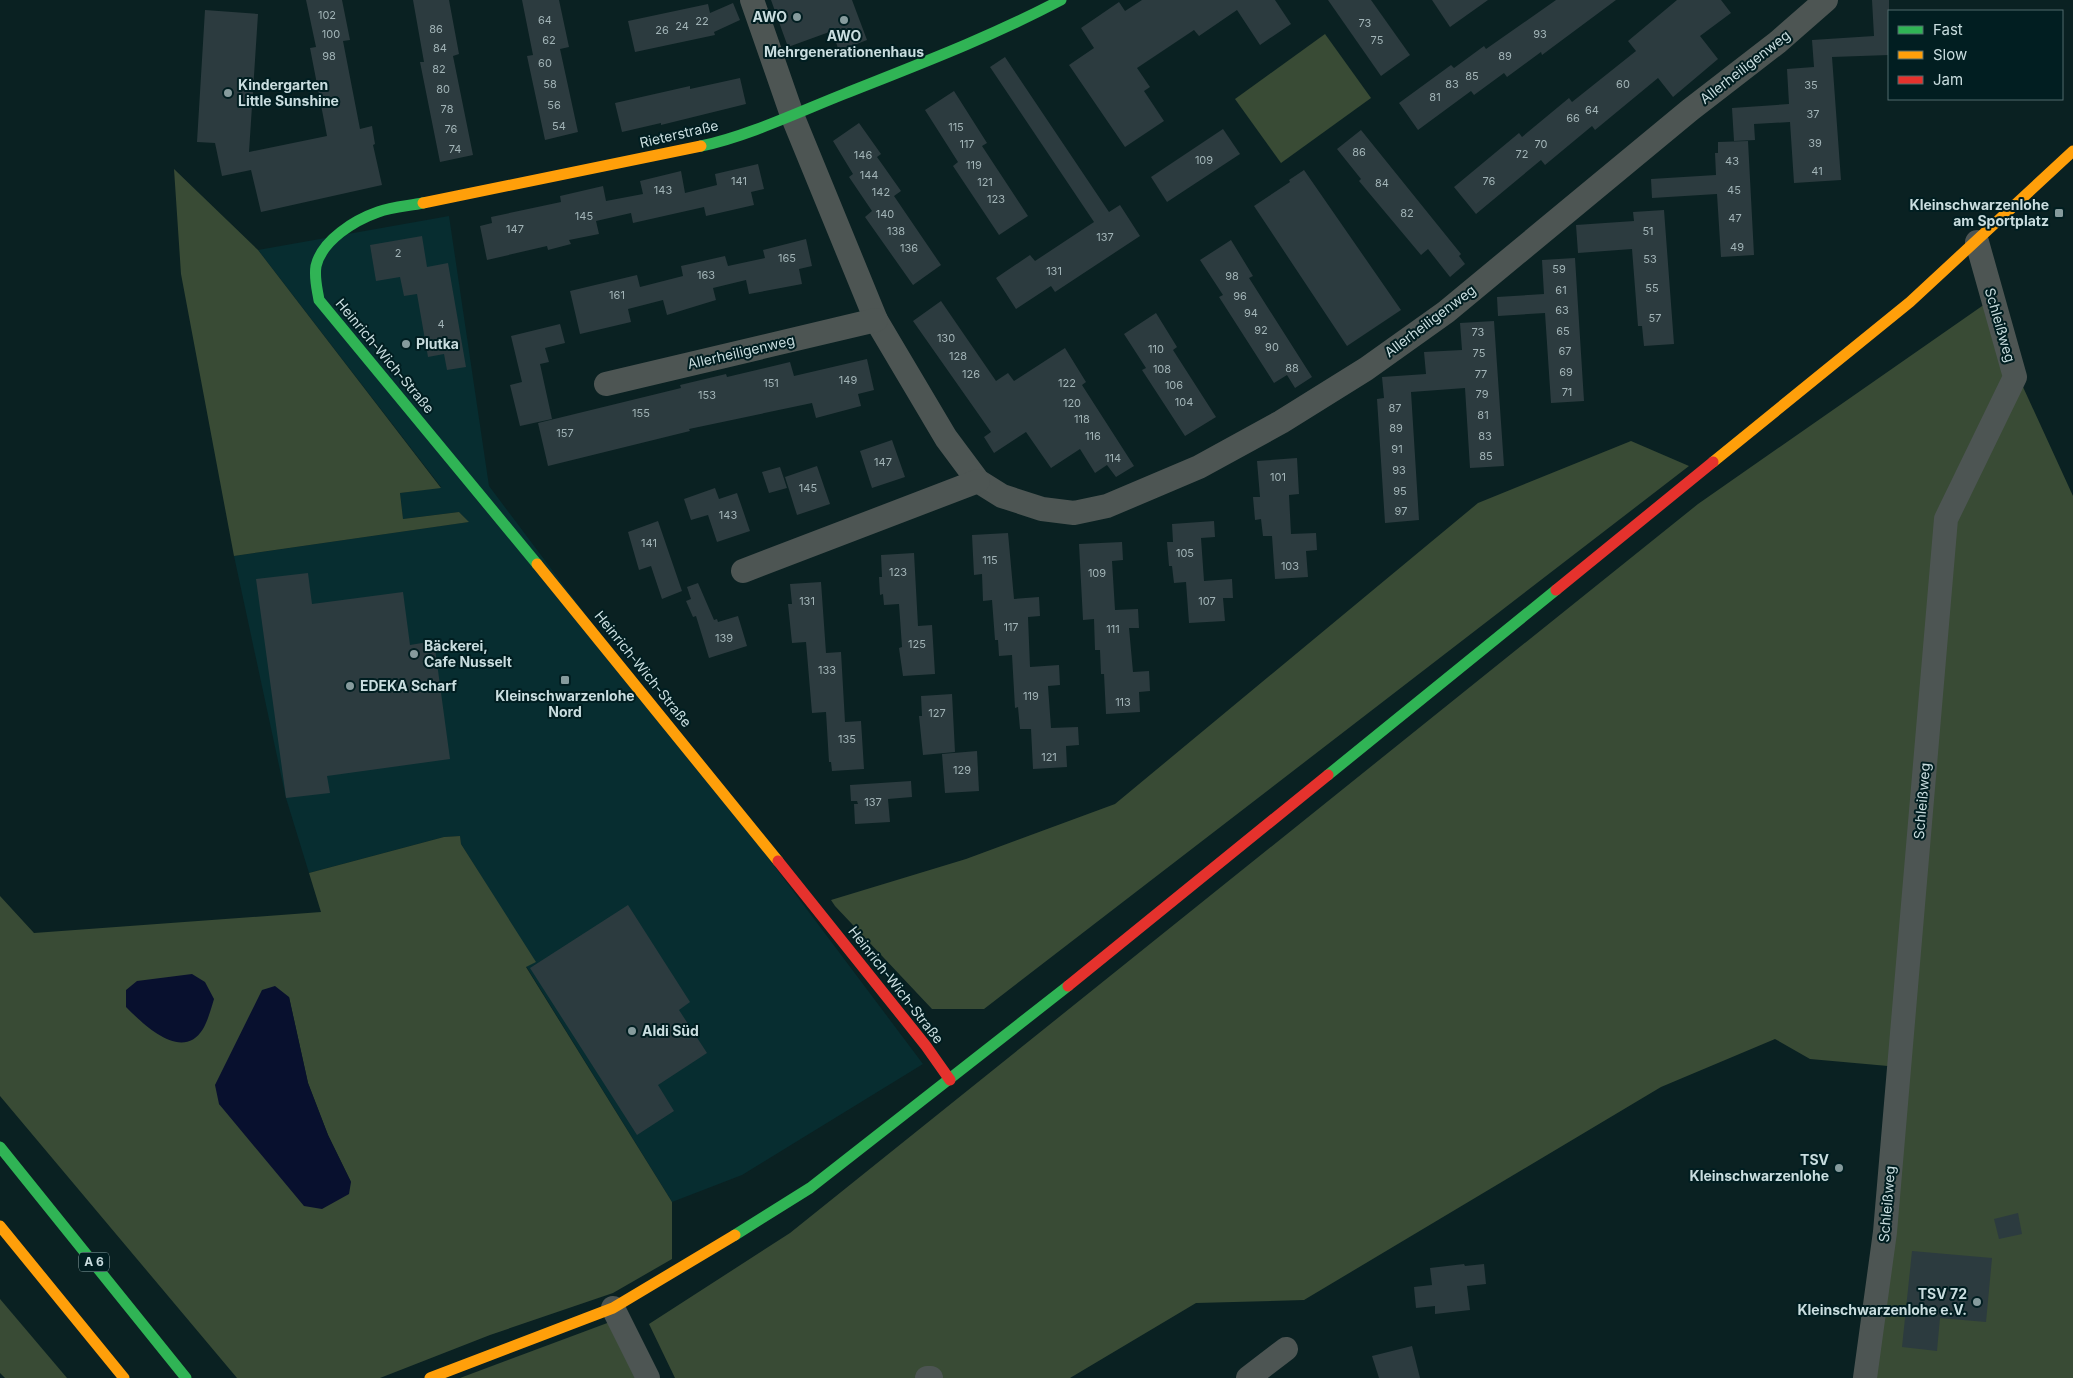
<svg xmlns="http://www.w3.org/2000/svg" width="2073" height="1378" viewBox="0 0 2073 1378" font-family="Inter,sans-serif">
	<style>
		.built { fill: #072d30 }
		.green { fill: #394b35; fill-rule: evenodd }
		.water { fill: #08102e }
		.building { fill: #2c3b3f }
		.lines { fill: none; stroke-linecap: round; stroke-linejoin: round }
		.street { stroke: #4d5553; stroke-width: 24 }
		.fast { stroke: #30b455; stroke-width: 11 }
		.slow { stroke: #ff9f0a; stroke-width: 11 }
		.jam { stroke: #e5322d; stroke-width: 11 }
		.poi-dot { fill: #869b9d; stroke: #011e21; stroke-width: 2 }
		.labels { text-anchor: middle; stroke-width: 4; stroke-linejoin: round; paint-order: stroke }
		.number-label { font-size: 11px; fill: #a2b4b7 }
		.shield { fill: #011e21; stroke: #8da4a6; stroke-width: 1 }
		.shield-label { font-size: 12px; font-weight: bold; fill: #c9dddf }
		.poi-label { font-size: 14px; font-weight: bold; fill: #c9dddf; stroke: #011e21; text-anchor: start }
		.street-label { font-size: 14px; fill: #c9dddf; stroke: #011e21 }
	</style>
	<rect width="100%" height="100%" fill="#0a2122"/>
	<path class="built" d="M449,216l40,270 434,578 -181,111 -70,27 -146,-236 9,-4 -74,-118 -1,-8 -16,1 -135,36 -23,-75 -52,-242 234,-34 -9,-10 -56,7 -3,-26 41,-6 -183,-237z"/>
	<g class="green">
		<path d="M1325,34l46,64 -90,65 -46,-64z"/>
		<path d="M174,169l84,81 183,238 -41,5 3,26 56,-7 10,10 -235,34 -53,-282z"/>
		<path d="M1985,304l88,192v882h-206l21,-312 -78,-7 -35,-20 -114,48 -357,213 -108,3 -126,75h-395l-26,-54 141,-91 908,-729z"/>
		<path d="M1631,441l58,25 -705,543h-52l-97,-103 -4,-6 135,-41 149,-55 363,-301z"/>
		<path d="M460,836l1,8 75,118 -10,5 146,235v57l-59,34 -123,42 -110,43h-143l-237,-282v-200l34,37 287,-21 -12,-39 135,-36zM289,997l19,86 20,52 23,47 -132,-78z"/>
		<path d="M0,1299l67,79h-62l-5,-5z"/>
		<path d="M610,1322l29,56h-179z"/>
	</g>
	<g class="water">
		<path d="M192,974l13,8 9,17c-3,10 -6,21 -11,30 -21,34 -60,-5 -77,-22v-17l11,-9z"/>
		<path d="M275,986l14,11 19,86 20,52 23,47 -2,12 -27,15 -18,-3 -85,-102 -4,-19 47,-95z"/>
	</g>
	<g class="building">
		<path d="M306,0h36l8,40 -7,1 17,88 12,-3 3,18 -2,1 9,40 -121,27 -10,-42 -29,6 -7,-33 -18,-1 8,-132 53,4 -9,138 78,-16 -17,-88 6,-1z"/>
		<path d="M413,0h36l10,54 -6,2 20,99 -33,7 -20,-100h4z"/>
		<path d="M522,0h37l10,47 -9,2 18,83 -33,8 -18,-84 6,-1z"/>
		<path d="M771,0h81l15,40 -28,11 -7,-20 -44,16z"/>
		<path d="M1142,0h133l16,24 -31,21 -23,-35 -38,26 -5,-6 -57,38 13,19 -6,4 20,30 -39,26 -56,-82 25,-17 -13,-20 38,-26 6,9z"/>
		<path d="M1328,0h43l39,55 -29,21z"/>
		<path d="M1432,0h56l-38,27z"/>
		<path d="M1556,0h60l-74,55 -1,-3 -34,25 -3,-4 -30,22 -3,-4 -53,39 -19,-27 52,-38 3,3 30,-22 2,3z"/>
		<path d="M1677,0h44l10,13 -31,23 18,23 -45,38 -15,-19 -63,52 -3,-4 -47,39 -4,-5 -65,54 -22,-27 65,-54 3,4 47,-39 3,4 64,-51 -8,-10z"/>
		<path d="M1872,0h17v55l-57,2 9,123 -47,3 -4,-61 -36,2 1,16 -21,1 -2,-33 57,-4 -2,-35 27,-2 -2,-27 62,-4z"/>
		<path d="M733,3l7,17 -26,12 1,3 -80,17 -7,-31 80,-17 2,9z"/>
		<path d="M1005,57l104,155 11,-7 20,31 -85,56 -4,-6 -35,23 -20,-31 34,-23 5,6 59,-39 -104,-155z"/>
		<path d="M740,78l6,26 -85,21v-2l-39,9 -7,-29 75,-17v3z"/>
		<path d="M954,91l33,52 -5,3 46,70 -29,19 -46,-69 5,-4 -33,-52z"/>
		<path d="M859,123l22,31 -4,3 24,34 -7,5 47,69 -28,20 -48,-68 7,-6 -23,-34 4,-3 -20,-33z"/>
		<path d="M1223,129l17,25 -73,48 -16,-25z"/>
		<path d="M1361,130l100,124 -2,2 6,8 -15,13 -22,-28 -7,6 -62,-74 2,-2 -24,-30z"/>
		<path d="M1748,141l6,114 -33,2 -4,-63 -65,4 -1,-19 65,-4 -1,-22h3v-11z"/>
		<path d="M758,164l6,25 -13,3 3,13 -48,11 -2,-9 -71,16 -2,-10 -35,8 3,13 -30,6 2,4 -23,6 -1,-4 -60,14 -7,-34 12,-3 -1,-6 70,-15 -1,-6 43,-10 3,15 37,-7 -3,-13 41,-10 4,22 32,-8 -2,-11z"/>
		<path d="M1304,170l97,140 -54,36 -93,-140 36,-24 -1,-2z"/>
		<path d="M1664,210l10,134 -30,2 -2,-20h-4l-6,-77 -54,4 -2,-28 58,-4 -1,-9z"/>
		<path d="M422,236l5,31 21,-4 18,104 -19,3 -3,-16 -16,3 -11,-63 -13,2 -4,-19 -24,4 -6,-36z"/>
		<path d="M806,239l6,27 -13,3 3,15 -53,10 -3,-14 -33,8 3,12 -49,15 -4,-15 -35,9 3,13 -51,12 -10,-43 67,-16 3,12 43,-11 -2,-10 44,-10 3,10 37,-8 -2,-8z"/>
		<path d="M1231,240l22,36 -4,2 63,99 -17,11 -8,-13 -13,8 -55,-86 4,-2 -23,-35z"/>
		<path d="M1575,258l9,143 -33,2 -6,-90 -47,3 -1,-19 47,-3 -2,-34z"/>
		<path d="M941,301l55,80 12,-8 6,8 51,-33 21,34 -4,3 52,81 -18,11 -9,-12 -12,8 -15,-24 -29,19 -25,-36 -32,21 -10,-16 7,-5 -78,-111z"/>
		<path d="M1156,313l21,34 -4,3 43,67 -31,19 -43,-66 4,-2 -22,-34z"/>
		<path d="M1494,321l10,145 -34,2 -5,-80 -54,4 8,128 -34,3 -8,-124 7,-1 -2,-21 44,-3 -2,-22 38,-2 -2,-27z"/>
		<path d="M560,324l5,19 -20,5 4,14 -9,2 12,55 -32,7 -10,-41 12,-3 -11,-46z"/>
		<path d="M867,359l7,31 -16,4 3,12 -45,12 -4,-15 -123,26 1,2 -142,35 -10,-43 143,-35 -1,-3 46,-11 1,3 63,-15 4,14z"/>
		<path d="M892,440l13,37 -33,11 -12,-37z"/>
		<path d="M1297,458l2,36 -10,1 2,39 25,-1 1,17 -11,1 2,26 -33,2 -3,-43h-9l-2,-17 -6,1 -2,-23h7l-3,-36z"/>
		<path d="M817,466l13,38 -33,11 -12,-38z"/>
		<path d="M780,467l7,21 -18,5 -7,-21z"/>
		<path d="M715,488l4,11 18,-6 13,38 -33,11 -9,-27 -17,5 -7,-21z"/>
		<path d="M658,521l24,70 -20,8 -11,-33 -12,4 -11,-38z"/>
		<path d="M1214,521l1,16 -14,1 3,43 28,-2 1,19h-10l2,23 -36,2 -3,-41 -12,1 -2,-17h-3l-2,-24h6l-1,-18z"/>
		<path d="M1008,533l6,66 25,-2 1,19 -12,1 2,50 29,-2 1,20 -12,1 3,42 27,-1 1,18 -13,1 1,21 -34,2 -2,-40h-11l-2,-22 -3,1 -3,-53 -13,1 -1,-16h-3l-3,-40 -9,1 -1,-27 -8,1 -2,-40z"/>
		<path d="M1122,542l1,18 -11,1 3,49 23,-1 1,19h-10l4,44 16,-1 1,20 -11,1 1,20 -34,2 -2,-40h-3l-1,-24h-5l-1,-31 -11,1 -4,-76z"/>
		<path d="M914,553l4,73 14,-1 3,49 -32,2 -4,-28 3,-1 -3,-43 -15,1 -1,-11 -3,1 -1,-18h3l-1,-22z"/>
		<path d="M308,573l4,31 91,-12 7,53 24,-4 16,118 -123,17 3,17 -44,5 -30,-219z"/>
		<path d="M821,582l5,71 15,-1 4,70 16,-1 3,48 -32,2 -1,-9h-2l-3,-50 -14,1 -6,-71 -14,1 -4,-39h4l-2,-20z"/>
		<path d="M698,583l16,37 3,-1 1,3 20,-6 9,30 -38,12 -13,-42 -3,1 -7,-16 5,-2 -4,-12z"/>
		<path d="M952,694l3,58 -32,3 -4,-39h3l-1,-20z"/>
		<path d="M977,751l2,40 -34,2 -3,-39z"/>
		<path d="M911,781l1,16 -24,2 2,23 -35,2 -1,-20h4l-1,-3h-6l-1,-16z"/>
		<path d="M628,905l62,97 -11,8 28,43 -49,32 16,26 -37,24 -107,-167z"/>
		<path d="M2018,1213l4,21 -23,5 -5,-20z"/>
		<path d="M1912,1251l80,7 -6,64 -46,-4 -3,33 -35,-4z"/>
		<path d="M1464,1264l1,2 19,-2 2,20 -19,2 3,24 -35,4v-8l-19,2 -2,-21 18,-2 -2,-17z"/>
		<path d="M1412,1346l8,32h-41l-7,-22z"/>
	</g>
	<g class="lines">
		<g class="street">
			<path d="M752,0l40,115 84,205 70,118 32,43 24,15 40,13 32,4 33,-7 92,-39 82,-45 85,-53 80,-57 244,-202 88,-68 48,-42"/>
			<path d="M606,384l270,-64"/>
			<path d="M743,571l235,-90"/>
			<path d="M613,1308l35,70"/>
			<path d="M927,1378h4"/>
			<path d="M1248,1378l38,-29"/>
			<path d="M1865,1378l20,-146 61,-713 69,-142 -38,-135"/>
		</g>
		<g class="fast">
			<path d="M701,146c45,-9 100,-35 143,-52 73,-29 147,-57 217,-94"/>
			<path d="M423,203c-15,3 -31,4 -45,9 -23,8 -56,28 -62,54 -2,12 1,22 3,34l218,264"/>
			<path d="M1328,775l228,-185"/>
			<path d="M0,1147l186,231"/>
			<path d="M735,1235l75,-47 258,-202"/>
		</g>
		<g class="slow">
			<path d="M423,203l278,-57"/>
			<path d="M1713,462l197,-160 163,-151"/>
			<path d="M537,564l241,297"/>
			<path d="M0,1226l124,152"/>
			<path d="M430,1378l183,-70 122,-73"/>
		</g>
		<g class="jam">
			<path d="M1556,590l157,-128"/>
			<path d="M778,861l148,185 24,34"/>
			<path d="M1068,986l260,-211"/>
		</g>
	</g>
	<g class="poi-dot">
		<circle cx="797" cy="17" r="5"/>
		<circle cx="844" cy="20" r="5"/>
		<circle cx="228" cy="93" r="5"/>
		<rect x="2054" y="208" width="10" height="10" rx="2.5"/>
		<circle cx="406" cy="344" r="5"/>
		<circle cx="414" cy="654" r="5"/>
		<rect x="560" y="675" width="10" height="10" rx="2.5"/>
		<circle cx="350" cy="686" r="5"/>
		<circle cx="632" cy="1031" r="5"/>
		<circle cx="1839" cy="1168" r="5"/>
		<circle cx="1977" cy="1302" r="5"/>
	</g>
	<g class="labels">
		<g class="number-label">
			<text x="327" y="19">102</text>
			<text x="545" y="24">64</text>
			<text x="702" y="25">22</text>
			<text x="1365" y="27">73</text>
			<text x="682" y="30">24</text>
			<text x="436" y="33">86</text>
			<text x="662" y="34">26</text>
			<text x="331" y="38">100</text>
			<text x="1540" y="38">93</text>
			<text x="549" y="44">62</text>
			<text x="1377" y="44">75</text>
			<text x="440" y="52">84</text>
			<text x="329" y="60">98</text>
			<text x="1505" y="60">89</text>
			<text x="545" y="67">60</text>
			<text x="439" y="73">82</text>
			<text x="1472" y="80">85</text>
			<text x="550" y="88">58</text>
			<text x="1452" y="88">83</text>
			<text x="1623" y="88">60</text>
			<text x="1811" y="89">35</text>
			<text x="443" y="93">80</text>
			<text x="1435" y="101">81</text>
			<text x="554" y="109">56</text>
			<text x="447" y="113">78</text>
			<text x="1592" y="114">64</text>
			<text x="1813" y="118">37</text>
			<text x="1573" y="122">66</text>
			<text x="559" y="130">54</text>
			<text x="956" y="131">115</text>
			<text x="451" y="133">76</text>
			<text x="1815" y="147">39</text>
			<text x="967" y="148">117</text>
			<text x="1541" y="148">70</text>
			<text x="455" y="153">74</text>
			<text x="1359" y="156">86</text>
			<text x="1522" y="158">72</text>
			<text x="863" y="159">146</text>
			<text x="1204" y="164">109</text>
			<text x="1732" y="165">43</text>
			<text x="974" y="169">119</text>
			<text x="1817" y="175">41</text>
			<text x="869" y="179">144</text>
			<text x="739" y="185">141</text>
			<text x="1489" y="185">76</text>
			<text x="985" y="186">121</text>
			<text x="1382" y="187">84</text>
			<text x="663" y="194">143</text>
			<text x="1734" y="194">45</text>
			<text x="881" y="196">142</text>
			<text x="996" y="203">123</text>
			<text x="1407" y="217">82</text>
			<text x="885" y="218">140</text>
			<text x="584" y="220">145</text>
			<text x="1735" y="222">47</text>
			<text x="515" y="233">147</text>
			<text x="896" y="235">138</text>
			<text x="1648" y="235">51</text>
			<text x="1105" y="241">137</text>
			<text x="1737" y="251">49</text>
			<text x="909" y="252">136</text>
			<text x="398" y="257">2</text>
			<text x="787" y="262">165</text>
			<text x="1650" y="263">53</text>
			<text x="1559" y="273">59</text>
			<text x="1054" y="275">131</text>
			<text x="706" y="279">163</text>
			<text x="1232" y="280">98</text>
			<text x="1652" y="292">55</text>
			<text x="1561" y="294">61</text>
			<text x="617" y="299">161</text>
			<text x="1240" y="300">96</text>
			<text x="1562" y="314">63</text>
			<text x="1251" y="317">94</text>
			<text x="1655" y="322">57</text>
			<text x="441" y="328">4</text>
			<text x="1261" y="334">92</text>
			<text x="1563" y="335">65</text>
			<text x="1478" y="336">73</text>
			<text x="946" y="342">130</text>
			<text x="1272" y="351">90</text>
			<text x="1156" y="353">110</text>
			<text x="1565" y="355">67</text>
			<text x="1479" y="357">75</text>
			<text x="958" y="360">128</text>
			<text x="1292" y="372">88</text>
			<text x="1162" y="373">108</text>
			<text x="1566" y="376">69</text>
			<text x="971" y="378">126</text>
			<text x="1481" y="378">77</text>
			<text x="848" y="384">149</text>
			<text x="771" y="387">151</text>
			<text x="1067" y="387">122</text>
			<text x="1174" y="389">106</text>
			<text x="1567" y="396">71</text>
			<text x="1482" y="398">79</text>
			<text x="707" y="399">153</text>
			<text x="1184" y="406">104</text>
			<text x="1072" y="407">120</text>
			<text x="1395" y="412">87</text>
			<text x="641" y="417">155</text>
			<text x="1483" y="419">81</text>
			<text x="1082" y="423">118</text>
			<text x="1396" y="432">89</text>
			<text x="565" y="437">157</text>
			<text x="1093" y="440">116</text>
			<text x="1485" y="440">83</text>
			<text x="1397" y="453">91</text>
			<text x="1486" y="460">85</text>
			<text x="1113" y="462">114</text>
			<text x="883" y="466">147</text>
			<text x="1399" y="474">93</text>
			<text x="1278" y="481">101</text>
			<text x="808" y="492">145</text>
			<text x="1400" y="495">95</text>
			<text x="1401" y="515">97</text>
			<text x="728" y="519">143</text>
			<text x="649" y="547">141</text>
			<text x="1185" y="557">105</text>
			<text x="990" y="564">115</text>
			<text x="1290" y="570">103</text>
			<text x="898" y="576">123</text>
			<text x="1097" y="577">109</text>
			<text x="807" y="605">131</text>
			<text x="1207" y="605">107</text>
			<text x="1011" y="631">117</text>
			<text x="1113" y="633">111</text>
			<text x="724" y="642">139</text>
			<text x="917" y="648">125</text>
			<text x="827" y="674">133</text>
			<text x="1031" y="700">119</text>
			<text x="1123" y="706">113</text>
			<text x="937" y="717">127</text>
			<text x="847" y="743">135</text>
			<text x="1049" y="761">121</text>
			<text x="962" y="774">129</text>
			<text x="873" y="806">137</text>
		</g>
		<rect class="shield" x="79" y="1252.5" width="30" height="19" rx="4"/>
		<g class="shield-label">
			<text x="94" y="1266">A 6</text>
		</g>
		<g class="poi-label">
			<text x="787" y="22" text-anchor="end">AWO</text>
			<text x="844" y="41" text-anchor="middle">AWO<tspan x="844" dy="16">Mehrgenerationenhaus</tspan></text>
			<text x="238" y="90">Kindergarten<tspan x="238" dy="16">Little Sunshine</tspan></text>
			<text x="2049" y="210" text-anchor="end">Kleinschwarzenlohe<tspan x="2049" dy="16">am Sportplatz</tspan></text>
			<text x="416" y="349">Plutka</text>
			<text x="424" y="651">Bäckerei,<tspan x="424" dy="16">Cafe Nusselt</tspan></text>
			<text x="360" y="691">EDEKA Scharf</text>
			<text x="565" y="701" text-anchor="middle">Kleinschwarzenlohe<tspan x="565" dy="16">Nord</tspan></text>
			<text x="642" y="1036">Aldi Süd</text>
			<text x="1829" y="1165" text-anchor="end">TSV<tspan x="1829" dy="16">Kleinschwarzenlohe</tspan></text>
			<text x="1967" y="1299" text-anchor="end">TSV 72<tspan x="1967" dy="16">Kleinschwarzenlohe e.V.</tspan></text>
		</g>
		<g class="street-label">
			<text transform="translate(1745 67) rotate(-38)" y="5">Allerheiligenweg</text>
			<text transform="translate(679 134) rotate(-13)" y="5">Rieterstraße</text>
			<text transform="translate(1430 321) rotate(-37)" y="5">Allerheiligenweg</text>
			<text transform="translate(2000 325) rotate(74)" y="5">Schleißweg</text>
			<text transform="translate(741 352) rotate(-13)" y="5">Allerheiligenweg</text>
			<text transform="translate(385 356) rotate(50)" y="5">Heinrich-Wich-Straße</text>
			<text transform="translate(643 669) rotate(51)" y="5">Heinrich-Wich-Straße</text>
			<text transform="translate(1922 801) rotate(-85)" y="5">Schleißweg</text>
			<text transform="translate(896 985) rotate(52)" y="5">Heinrich-Wich-Straße</text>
			<text transform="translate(1887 1204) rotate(-85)" y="5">Schleißweg</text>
		</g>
	</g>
	<rect x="1888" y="10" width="175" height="90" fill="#011e21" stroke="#516a6d"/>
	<rect x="1898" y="26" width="25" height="8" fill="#30b455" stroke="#516a6d"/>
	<text x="1933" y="35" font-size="15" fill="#c9dddf">Fast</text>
	<rect x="1898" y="51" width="25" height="8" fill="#ff9f0a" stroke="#516a6d"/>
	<text x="1933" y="60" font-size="15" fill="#c9dddf">Slow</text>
	<rect x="1898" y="76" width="25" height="8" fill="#e5322d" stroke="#516a6d"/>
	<text x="1933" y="85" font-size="15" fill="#c9dddf">Jam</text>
</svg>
